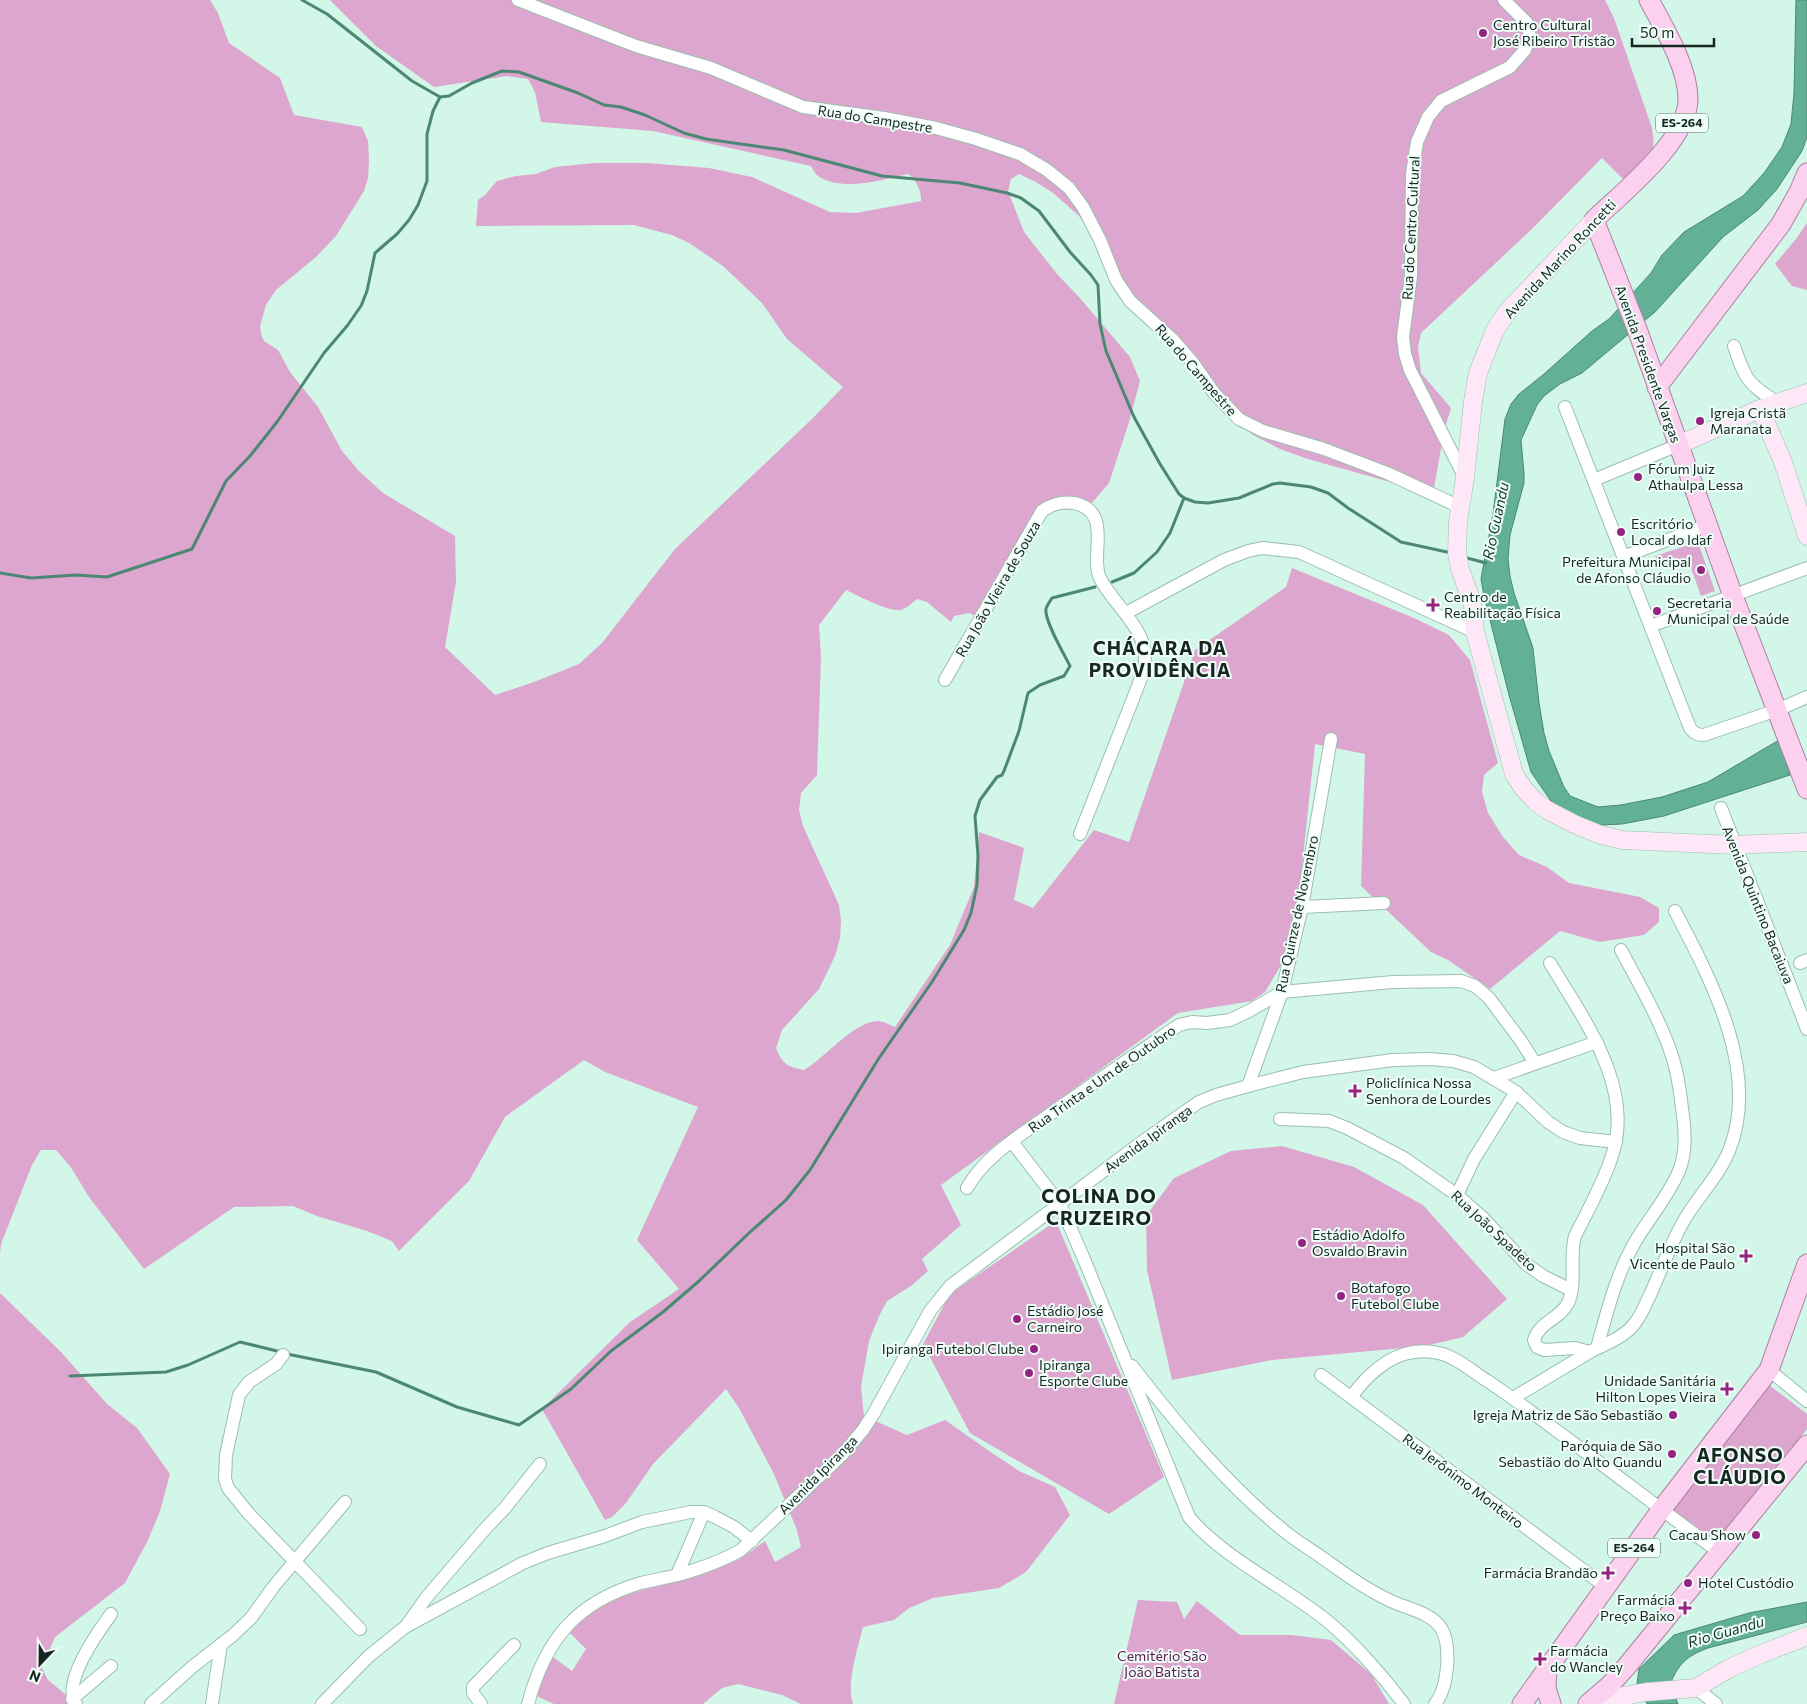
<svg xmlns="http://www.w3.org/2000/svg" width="1807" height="1704" viewBox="0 0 1807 1704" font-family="Commissioner,sans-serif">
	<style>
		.green { fill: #dda6ce }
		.water { fill: #62b197; stroke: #4c8774 }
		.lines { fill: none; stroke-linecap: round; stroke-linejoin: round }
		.stream { stroke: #4c8774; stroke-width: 3 }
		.street-casing { stroke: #9bbeb0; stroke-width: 14 }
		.secondary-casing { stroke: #9bbeb0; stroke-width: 19 }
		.primary-casing { stroke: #ab81a1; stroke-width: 21 }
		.street { stroke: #fff; stroke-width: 12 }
		.secondary { stroke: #fee8f8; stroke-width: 18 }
		.primary { stroke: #fcd1f0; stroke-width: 19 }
		.poi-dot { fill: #962380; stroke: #effdf8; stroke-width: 2 }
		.labels { text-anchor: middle; stroke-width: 4; stroke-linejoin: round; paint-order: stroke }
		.shield { fill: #effdf8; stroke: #586662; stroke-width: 1 }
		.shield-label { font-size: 12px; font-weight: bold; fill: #182621 }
		.poi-label { font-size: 14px; fill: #182621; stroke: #effdf8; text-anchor: start }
		.street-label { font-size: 14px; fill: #182621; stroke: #effdf8 }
		.park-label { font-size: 14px; fill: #5d1950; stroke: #effdf8 }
		.water-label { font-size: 15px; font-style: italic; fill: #12372c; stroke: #effdf8 }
		.district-label { font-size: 19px; font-weight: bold; letter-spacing: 1px; fill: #182621; stroke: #effdf8 }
	</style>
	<rect width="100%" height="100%" fill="#d2f6e8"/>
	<g class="green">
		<path d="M0,0h210l8,13 11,30 51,35 14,37 68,12 6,14 1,20 -1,17 -4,13 -28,45 -20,21 -40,33 -10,15 -6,21 1,8 3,7 14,9 12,22 28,35 24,44 17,20 24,22 72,43 1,46 -11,65 50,48 39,-13 45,-18 23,-21 73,-94 139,-132 29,-30 -56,-48 -25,-36 -39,-37 -34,-23 -17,-8 -38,-10 -158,1 2,-26 7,-5 12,-14 19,-5 20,-2 19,-7 39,-4h52l63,5 43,9 78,35 26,1 65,-12c1,-9 -5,-22 -13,-27 -26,6 -66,18 -90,2 -3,-2 -5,-7 -7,-10l-158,-35 -112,-9 -6,-30 -7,-13 -21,-3 -73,11 -58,-41 -46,-46h1275l9,18 38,110c5,34 -2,34 -24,56l-26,-26 -70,71 -111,104 -3,14 3,26 30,35 -7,23 -11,63 -125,-35 -28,-10 -27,-14 -27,-23 -75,-90 -19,-10 -15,-18 -7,-26 -14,-29 -17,-23 -27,-24 -18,-11 -15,-7 -8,5 -3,12 16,41 33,42 22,23 51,60 10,24 -11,41 -20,61 -24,28c-17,-2 -28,-3 -43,6l-59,102 -14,-6 -15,3 -3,6 -24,-20 -10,-3c-5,4 -11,10 -17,11 -14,1 -41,-14 -54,-20l-27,35 2,32 -4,118 -16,18 -2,17 4,16 36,79 2,15 -1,18 -5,18 -16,33 -37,41 -6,18c6,16 12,19 28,22 21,-12 48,-47 73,-49 6,0 13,4 18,6l55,-82 24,-58 5,-55 45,16 -10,52 19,8 61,-78 35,12 66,-192 91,-63 6,-19 122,50 35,17 21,25 28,103 -14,12 -2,16 6,22 15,24 16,18 28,12 22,16 71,14 19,11v14l-15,13 -44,7 -40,-11 -70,58 -42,-29 -17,-8 -70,-66 4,-132 -50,-10 -17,160 -15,58 -18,30 -13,9 -74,12 -237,172 20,40 -39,34 6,12 -17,15 -24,15 -8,15 -10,25 -8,46 3,29 43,19 38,-15 47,33 27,18 36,16 15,28 -44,57 -27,16 -66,10 -24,10 -15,12 -31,7c-5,20 -17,57 -10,77h-52l-19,-9 -44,-11 -16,4 -19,16h-149l-22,-10 17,-40 23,17 14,-22 -18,-18 10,-13 35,-19 107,-32 20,-8 25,-18 10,21 26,-15 -4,-17 -23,-56 -35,-66 -13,-19 -73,75 -27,39 -14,14 -7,3 -63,-111 88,-87 49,-33 -42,-49 61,-133 -93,-35 -21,-12 -79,57 -36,64 -70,70 -7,-10 -25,-10 -50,-15 -24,-10 -59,1 -90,62 -55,-72 -19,-31 -14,-16h-15l-9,15 -31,79 -1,10z"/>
		<path d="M1807,223v67l-15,-4 -17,-22 21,-25z"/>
		<path d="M1698,542l17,49 -14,5 -13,-37 -28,9 -5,-12z"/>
		<path d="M1282,1146l72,21 69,38 84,94 -44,38 -38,9 -153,14 -100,20 -25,-110 -1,-54 28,-38 57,-27z"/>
		<path d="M1056,1221l108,256 -55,37 -139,-81 -47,-89 27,-50z"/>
		<path d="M0,1293l61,59 46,52 30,24 33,46 -10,37 -12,29 -23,43 -70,54 -13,31 6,12 29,24h-77z"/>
		<path d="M1769,1385l38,29v15l-89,114 -46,-34z"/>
		<path d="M1138,1600l39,2 7,17 13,-18 43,34h51l40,5 40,34 18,30h-275z"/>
	</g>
	<g class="water">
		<path d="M1796,0h11v137l-5,14 -25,38 -19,21 -35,27 -68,75 -73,61 -22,11 -16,12 -7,9 -16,35 3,33v10l-14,52 -2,24 2,17 4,17 19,55 6,55 5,30 5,18 15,36 6,9 28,11 23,-2 41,-8 46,-15 71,-42 11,35 -126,41 -42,8 -20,1 -26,-4 -23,-17 -22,-32 -22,-77 -25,-99 -3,-17 12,-65 12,-95 6,-15 8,-10 25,-20 48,-43 17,-12 42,-46 11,-18 22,-23 59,-36 21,-23 18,-26 9,-23 3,-31z"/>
		<path d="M1807,1602v20l-99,26c-21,8 -29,15 -38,36l8,20h-31l-10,-20 2,-15 35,-34 75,-22z"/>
	</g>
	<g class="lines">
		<g class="stream">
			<path d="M302,0l25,14 85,67 28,16 9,-1 23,-13 30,-12 17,1 59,21 26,12 17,2 24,8 39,18 22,6 78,11 98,26 78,7 47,10 14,5 18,13 31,41 21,23 7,10 2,39 6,27 28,66 26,47 19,30 5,4 11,4 13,1 31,-5 34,-14 7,-1 31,4 17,6 20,15 53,34 46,10"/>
			<path d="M1467,558l19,5"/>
			<path d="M0,573l31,5 45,-3 31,2 85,-28 34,-68 24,-25 27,-34 47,-69 23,-27 14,-20 6,-15 8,-38 22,-19 12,-14 9,-15 9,-24v-47l6,-23 7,-14"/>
			<path d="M1112,582l22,-9 23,-21 13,-19 14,-35"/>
			<path d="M287,1354l89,18 81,35 62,18 52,-36 40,-38 52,-39 36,-31 50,-48 37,-33 24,-30 69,-112 53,-76 32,-52 7,-17 6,-28 1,-29 -3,-40 5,-16 17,-23 5,-2 2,-4 15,-40 9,-38 12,-8 24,-9 6,-10c-6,-12 -26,-46 -24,-57 1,-4 4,-8 6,-11l43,-11"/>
			<path d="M70,1376l96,-4 22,-7 52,-23 41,10"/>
		</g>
		<defs>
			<g id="street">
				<path d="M518,0l118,46 75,22 92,39 81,11 52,10 40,11 44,15 27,16 22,18 14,19 17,33 16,40 14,21 43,39 20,23 21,30 25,26 24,12 61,18 63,24 73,34"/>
				<path d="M1734,346c12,35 13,37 44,57"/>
				<path d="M1565,407l125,321c4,5 7,7 14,7l73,-25 30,-13"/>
				<path d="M1465,478l-55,-108 -5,-16 -2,-17 8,-61 1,-102 5,-32 11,-25 13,-16 69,-34 15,-17 5,-14 -3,-13 -23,-23"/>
				<path d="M1594,480l84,-35"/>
				<path d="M1623,557l84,-32"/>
				<path d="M1126,613l98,-53 24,-9 14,-3 37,4 176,80"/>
				<path d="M1651,626l156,-58"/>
				<path d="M945,680l97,-169c10,-7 19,-10 32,-8 40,8 15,53 26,75 14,29 52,53 44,90 -1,6 -4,12 -6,18l-58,148"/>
				<path d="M1721,808l86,221"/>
				<path d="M1302,907l82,-4"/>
				<path d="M1550,963c34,57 85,124 62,193 -9,28 -24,54 -37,80 -6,21 2,48 -7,67 -8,16 -29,19 -34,37l3,7 7,3 31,-2 15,4"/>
				<path d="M1800,963l7,-3"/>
				<path d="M1494,1078l103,-36"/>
				<path d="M1248,1086l34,-94 20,-85 29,-168"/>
				<path d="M1280,1119l49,2 18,7 57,30 53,37 27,24 42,45 17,12 28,14"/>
				<path d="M1012,1142l48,62 24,55 105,258c34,41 95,69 137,103 27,22 57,56 78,84"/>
				<path d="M967,1188c18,-32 52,-52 82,-73 43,-31 86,-60 130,-90l13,-3 15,1 23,-3 19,-9 33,-19 111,-10 68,-1 14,5 14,12 32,43 14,22"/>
				<path d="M1457,1195l17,-36 42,-67"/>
				<path d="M1597,1348c10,-36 19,-73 38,-106 14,-24 33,-45 44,-71 8,-20 6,-42 3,-63 -2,-17 -4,-33 -9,-49 -12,-38 -33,-73 -52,-109"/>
				<path d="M283,1355l-7,9 -27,18 -10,13 -13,60 -1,24 3,9 21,26 111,115"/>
				<path d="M1132,1366c45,58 94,118 151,164 13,11 27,19 41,29 24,17 47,34 74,45 13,5 35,11 43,24 11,18 7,60 -6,76"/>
				<path d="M1769,1370l38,31"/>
				<path d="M1321,1375l285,212"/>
				<path d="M1351,1397c20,-27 46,-50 82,-45 20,2 37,18 53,28 35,23 68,49 102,74 44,33 87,66 131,98"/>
				<path d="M1513,1398c25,-15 50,-30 75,-45 16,-9 35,-14 47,-30 7,-9 11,-20 16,-30 10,-23 19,-47 31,-69 14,-26 36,-46 47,-73 32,-79 -18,-171 -54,-240"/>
				<path d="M677,1575l27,-63"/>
				<path d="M407,1625l19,-27 59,-69 20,-21 35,-44"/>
				<path d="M1696,1688l20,16"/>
				<path d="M72,1699l39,-33"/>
				<path d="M76,1704c-15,-21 22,-72 35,-90"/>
				<path d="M151,1704l41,-37 40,-31 19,-18 23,-32 71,-84"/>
				<path d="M212,1704l9,-60"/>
				<path d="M322,1704l47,-48 36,-29 118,-64 25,-10 57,-17 37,-14 49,-10h13l11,5 19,10 18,14"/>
				<path d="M481,1704l-8,-11v-6l41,-42"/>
				<path d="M528,1704c17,-64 48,-102 113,-121 12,-3 25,-5 37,-8 21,-6 44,-14 63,-25l101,-95 21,-25 11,-17 56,-102 20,-25 192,-144 57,-40 17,-7 32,-9 55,-14 90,-12 36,-1 24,2 21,6 42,25 32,30 15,10 17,6 36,4"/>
			</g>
			<g id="secondary">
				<path d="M1594,220l-87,92 -12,18 -17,43 -5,28 -8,77 -7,43 -1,32 3,16 12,33 3,30 39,142 9,14 12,13 12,9 27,14 27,11 21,5 112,5 73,-3"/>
				<path d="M1760,409l23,53 24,74"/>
				<path d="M1678,445l82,-36 47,-16"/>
				<path d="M1590,1702l56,-10 50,-4 32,-19 28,-13 51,-20"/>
			</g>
			<g id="primary">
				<path d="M1649,0c15,28 39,67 39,99 0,42 -65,93 -94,121l43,109 96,267 74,193"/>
				<path d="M1657,387l124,-163 18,-32 8,-19"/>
				<path d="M1547,1670l-1,18 5,16"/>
				<path d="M1522,1704l139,-194 108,-140 38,-106"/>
				<path d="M1588,1704l21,-18 18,-20 180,-221"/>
			</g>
		</defs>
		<use href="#street" class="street-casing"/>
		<use href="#secondary" class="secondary-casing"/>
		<use href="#primary" class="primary-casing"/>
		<use href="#street" class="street"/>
		<use href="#secondary" class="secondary"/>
		<use href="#primary" class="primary"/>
	</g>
	<g class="poi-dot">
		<circle cx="1483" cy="33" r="5"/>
		<circle cx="1700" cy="421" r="5"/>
		<circle cx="1638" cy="477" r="5"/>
		<circle cx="1621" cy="532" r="5"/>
		<circle cx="1701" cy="570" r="5"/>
		<path d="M1430.5 597.5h5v5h5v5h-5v5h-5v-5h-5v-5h5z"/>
		<circle cx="1657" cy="611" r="5"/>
		<path d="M1352.5 1083.5h5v5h5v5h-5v5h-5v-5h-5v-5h5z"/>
		<circle cx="1302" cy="1243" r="5"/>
		<path d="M1743.5 1248.5h5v5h5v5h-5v5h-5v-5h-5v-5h5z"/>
		<circle cx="1341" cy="1296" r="5"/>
		<circle cx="1017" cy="1319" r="5"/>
		<circle cx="1034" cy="1349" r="5"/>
		<circle cx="1029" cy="1373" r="5"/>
		<path d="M1724.5 1381.5h5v5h5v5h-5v5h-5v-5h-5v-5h5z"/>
		<circle cx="1673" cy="1415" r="5"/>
		<circle cx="1672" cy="1454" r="5"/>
		<circle cx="1756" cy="1535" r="5"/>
		<path d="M1605.5 1565.5h5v5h5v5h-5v5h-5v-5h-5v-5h5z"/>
		<circle cx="1688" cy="1583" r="5"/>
		<path d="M1682.5 1600.5h5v5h5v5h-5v5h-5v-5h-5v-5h5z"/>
		<path d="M1537.5 1651.5h5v5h5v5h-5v5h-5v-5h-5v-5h5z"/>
	</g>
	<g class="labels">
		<g class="shield">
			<rect x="1656" y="113.5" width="52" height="19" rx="4"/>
			<rect x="1608" y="1538.5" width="52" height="19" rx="4"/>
		</g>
		<g class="shield-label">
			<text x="1682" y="127">ES-264</text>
			<text x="1634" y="1552">ES-264</text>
		</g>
		<g class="poi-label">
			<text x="1493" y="30">Centro Cultural<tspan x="1493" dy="16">José Ribeiro Tristão</tspan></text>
			<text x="1710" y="418">Igreja Cristã<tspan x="1710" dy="16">Maranata</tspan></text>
			<text x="1648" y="474">Fórum Juiz<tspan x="1648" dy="16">Athaulpa Lessa</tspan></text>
			<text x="1631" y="529">Escritório<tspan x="1631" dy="16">Local do Idaf</tspan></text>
			<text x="1691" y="567" text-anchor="end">Prefeitura Municipal<tspan x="1691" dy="16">de Afonso Cláudio</tspan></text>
			<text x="1444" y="602">Centro de<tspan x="1444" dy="16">Reabilitação Física</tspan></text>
			<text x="1667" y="608">Secretaria<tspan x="1667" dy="16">Municipal de Saúde</tspan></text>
			<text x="1366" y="1088">Policlínica Nossa<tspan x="1366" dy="16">Senhora de Lourdes</tspan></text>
			<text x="1312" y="1240">Estádio Adolfo<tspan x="1312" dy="16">Osvaldo Bravin</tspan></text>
			<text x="1735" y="1253" text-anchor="end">Hospital São<tspan x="1735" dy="16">Vicente de Paulo</tspan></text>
			<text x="1351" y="1293">Botafogo<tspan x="1351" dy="16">Futebol Clube</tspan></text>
			<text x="1027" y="1316">Estádio José<tspan x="1027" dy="16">Carneiro</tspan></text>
			<text x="1024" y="1354" text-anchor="end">Ipiranga Futebol Clube</text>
			<text x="1039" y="1370">Ipiranga<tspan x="1039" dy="16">Esporte Clube</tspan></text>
			<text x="1716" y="1386" text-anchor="end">Unidade Sanitária<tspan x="1716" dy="16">Hilton Lopes Vieira</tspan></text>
			<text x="1663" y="1420" text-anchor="end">Igreja Matriz de São Sebastião</text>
			<text x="1662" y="1451" text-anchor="end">Paróquia de São<tspan x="1662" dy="16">Sebastião do Alto Guandu</tspan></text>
			<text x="1746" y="1540" text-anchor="end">Cacau Show</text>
			<text x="1598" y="1578" text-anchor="end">Farmácia Brandão</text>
			<text x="1698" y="1588">Hotel Custódio</text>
			<text x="1675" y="1605" text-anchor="end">Farmácia<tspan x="1675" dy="16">Preço Baixo</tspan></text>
			<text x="1550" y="1656">Farmácia<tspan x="1550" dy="16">do Wancley</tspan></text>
		</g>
		<g class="street-label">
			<text transform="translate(875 119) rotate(9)" y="5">Rua do Campestre</text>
			<text transform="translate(1411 228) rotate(-87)" y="5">Rua do Centro Cultural</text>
			<text transform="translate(1560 259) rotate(-47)" y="5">Avenida Marino Roncetti</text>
			<text transform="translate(1648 364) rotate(70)" y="5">Avenida Presidente Vargas</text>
			<text transform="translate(1196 370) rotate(49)" y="5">Rua do Campestre</text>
			<text transform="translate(998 589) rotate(-60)" y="5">Rua João Vieira de Souza</text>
			<text transform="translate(1758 905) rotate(68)" y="5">Avenida Quintino Bacaiuva</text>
			<text transform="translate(1297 914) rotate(-78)" y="5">Rua Quinze de Novembro</text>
			<text transform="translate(1102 1079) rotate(-35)" y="5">Rua Trinta e Um de Outubro</text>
			<text transform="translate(1148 1139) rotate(-36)" y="5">Avenida Ipiranga</text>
			<text transform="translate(1494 1231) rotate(43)" y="5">Rua João Spadeto</text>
			<text transform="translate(818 1475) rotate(-45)" y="5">Avenida Ipiranga</text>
			<text transform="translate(1463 1481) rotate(37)" y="5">Rua Jerônimo Monteiro</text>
		</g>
		<g class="park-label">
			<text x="1162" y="1661">Cemitério São<tspan x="1162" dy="16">João Batista</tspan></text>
		</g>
		<g class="water-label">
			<text transform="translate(1496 521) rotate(-78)" y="5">Rio Guandu</text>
			<text transform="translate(1726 1632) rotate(-16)" y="5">Rio Guandu</text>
		</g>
		<g class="district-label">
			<text x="1160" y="655">CHÁCARA DA<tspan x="1160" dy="22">PROVIDÊNCIA</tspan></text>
			<text x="1099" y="1203">COLINA DO<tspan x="1099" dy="22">CRUZEIRO</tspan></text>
			<text x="1740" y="1462">AFONSO<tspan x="1740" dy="22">CLÁUDIO</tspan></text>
		</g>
	</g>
	<g transform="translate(40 1664) rotate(202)" stroke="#effdf8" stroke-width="4" paint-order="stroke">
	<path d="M0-4L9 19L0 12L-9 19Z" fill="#182621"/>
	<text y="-8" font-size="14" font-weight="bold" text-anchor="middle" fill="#182621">N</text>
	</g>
	<path d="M1632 38v8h82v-8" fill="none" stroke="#182621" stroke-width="2.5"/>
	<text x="1640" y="38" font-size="15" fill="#182621" stroke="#effdf8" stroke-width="4" paint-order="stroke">50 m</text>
</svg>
